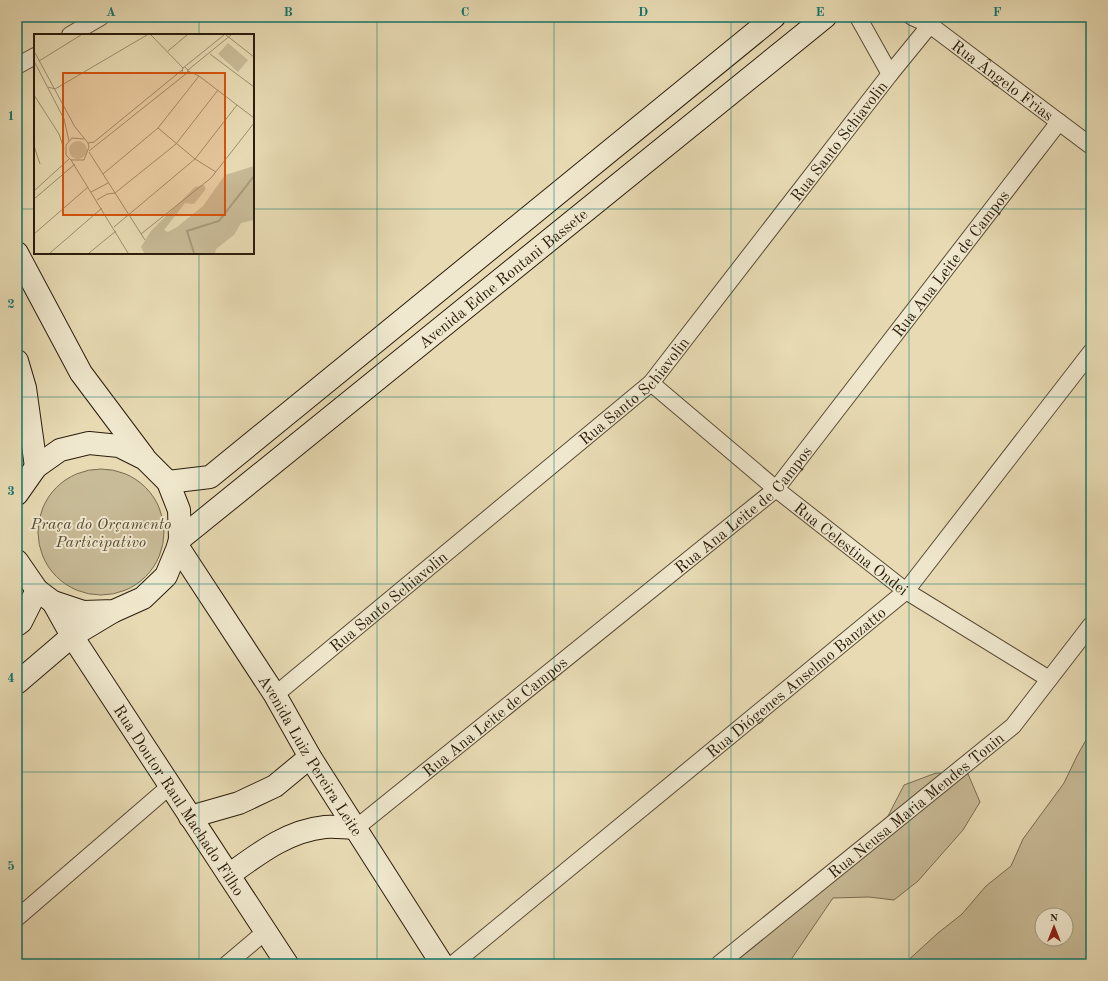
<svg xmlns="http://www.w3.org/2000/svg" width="1108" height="981" viewBox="0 0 1108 981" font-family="'Old Standard TT',serif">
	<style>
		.green { fill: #c8bb97; stroke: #7a6c52; fill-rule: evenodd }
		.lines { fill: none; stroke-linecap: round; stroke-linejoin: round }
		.street-casing { stroke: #5a4c36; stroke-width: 18 }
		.secondary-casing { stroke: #2b1d0c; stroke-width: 24 }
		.street { stroke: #f0e8ce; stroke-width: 16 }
		.secondary { stroke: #f0e8ce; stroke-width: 22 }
		.grid { fill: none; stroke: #0f766e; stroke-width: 1; stroke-opacity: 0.55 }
		.labels { text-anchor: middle; stroke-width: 4; stroke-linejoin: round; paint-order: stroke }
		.street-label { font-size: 16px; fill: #2b1d0c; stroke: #f0e8ce }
		.park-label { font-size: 16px; font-style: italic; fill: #5a4c36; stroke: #f0e8ce }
		.inset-river { fill: none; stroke: #a89a7b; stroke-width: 2 }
		.inset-road { fill: none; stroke: #9c8f71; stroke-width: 1 }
		.view { fill: #d5530c; fill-opacity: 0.15; stroke: #d5530c; stroke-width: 2 }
		.inset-edge { fill: none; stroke: #2b1d0c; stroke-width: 2 }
		.neatline { fill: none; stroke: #0f766e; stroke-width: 1.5 }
		.grid-label { font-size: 13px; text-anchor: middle; font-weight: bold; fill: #0f766e }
	</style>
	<rect width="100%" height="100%" fill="#e8dbb4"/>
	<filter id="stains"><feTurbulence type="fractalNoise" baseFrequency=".005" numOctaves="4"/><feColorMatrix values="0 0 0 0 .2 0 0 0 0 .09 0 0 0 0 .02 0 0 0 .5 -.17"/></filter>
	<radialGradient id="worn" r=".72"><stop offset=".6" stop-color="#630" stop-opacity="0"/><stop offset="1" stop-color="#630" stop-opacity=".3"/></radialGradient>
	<g class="green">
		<circle cx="101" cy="532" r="63"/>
		<path d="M1091,731v233h-187l34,-31 24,-19 24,-28 25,-20 12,-27 41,-56 13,-27zM1042,915h24v24h-24z"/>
		<path d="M936,773l32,1 12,28 -17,28 -45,51 -24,19 -25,-3 -36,1 -45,66h-58l158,-148 16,-31z"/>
	</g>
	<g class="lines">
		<defs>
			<g id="street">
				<path d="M858,17l32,57"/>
				<path id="s1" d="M912,17l18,8 161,121"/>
				<path d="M70,35l31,-18"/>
				<path d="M17,66l18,-10"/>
				<path id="s2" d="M651,383l125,106 130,102 143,88"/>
				<path id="s3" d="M275,695l376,-312 239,-309 40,-49"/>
				<path id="s4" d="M356,828l420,-339 283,-367"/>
				<path d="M17,918l153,-132"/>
				<path d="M227,964l39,-33"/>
				<path id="s5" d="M453,964l453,-373 185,-239"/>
				<path id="s6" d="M719,964l294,-238 78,-101"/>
			</g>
			<g id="secondary">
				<path d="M17,253l64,120 63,84"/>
				<path d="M17,361l8,27 11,79"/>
				<path d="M168,482l42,-5 564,-460"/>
				<path d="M17,494l19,-27 24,-17 29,-7 30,3 26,13 23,23 11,28 1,29 -2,8 -12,29 -23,22 -29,13 -31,1 -30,-10 -16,-12 -20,-29"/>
				<path id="s7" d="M180,539l645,-522"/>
				<path id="s8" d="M178,547l97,148 35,62 132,207"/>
				<path id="s9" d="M53,602l19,34 215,328"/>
				<path d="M17,625l4,-3 16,-32"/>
				<path d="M17,683l55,-47 40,-24"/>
				<path d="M190,817l49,-14 36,-17 35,-29"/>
				<path d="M229,875c29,-21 58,-44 96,-48 10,-1 21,1 31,1"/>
			</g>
		</defs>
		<use href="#street" class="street-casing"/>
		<use href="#secondary" class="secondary-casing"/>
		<use href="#street" class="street"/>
		<use href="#secondary" class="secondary"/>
	</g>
	<path class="grid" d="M199,17v18M377,17v947M554,17v947M731,17v947M909,17v947M17,209h18M253,209h838M199,253v711M17,397h1074M17,584h1074M17,772h1074"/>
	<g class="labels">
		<g class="street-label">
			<text dy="6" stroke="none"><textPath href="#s1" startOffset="111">Rua Ângelo Frias</textPath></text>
			<text dy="6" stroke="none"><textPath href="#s3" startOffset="795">Rua Santo Schiavolin</textPath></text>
			<text dy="6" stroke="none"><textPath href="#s4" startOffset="825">Rua Ana Leite de Campos</textPath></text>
			<text dy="6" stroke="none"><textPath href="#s7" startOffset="415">Avenida Edne Rontani Bassete</textPath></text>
			<text dy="6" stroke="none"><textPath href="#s3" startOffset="471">Rua Santo Schiavolin</textPath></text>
			<text dy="6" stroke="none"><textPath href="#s4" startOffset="502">Rua Ana Leite de Campos</textPath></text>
			<text dy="6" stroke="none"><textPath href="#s2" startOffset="260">Rua Celestina Ondei</textPath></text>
			<text dy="6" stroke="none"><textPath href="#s3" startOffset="147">Rua Santo Schiavolin</textPath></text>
			<text dy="6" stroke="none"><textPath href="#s5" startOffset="444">Rua Diógenes Anselmo Banzatto</textPath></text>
			<text dy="6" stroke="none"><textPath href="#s4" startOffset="178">Rua Ana Leite de Campos</textPath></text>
			<text dy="6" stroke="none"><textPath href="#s8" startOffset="247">Avenida Luiz Pereira Leite</textPath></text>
			<text dy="6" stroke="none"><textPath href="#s9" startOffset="235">Rua Doutor Raul Machado Filho</textPath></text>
			<text dy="6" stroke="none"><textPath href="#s6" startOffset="253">Rua Neusa Maria Mendes Tonin</textPath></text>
		</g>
		<g class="park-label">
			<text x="101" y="529">Praça do Orçamento<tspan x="101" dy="18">Participativo</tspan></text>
		</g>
	</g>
	<g transform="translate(34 34)">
		<rect width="220" height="220" fill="#e8dbb4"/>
		<path d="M194,9l20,17 -10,12 -20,-18zM35 116a9 9 0 1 1 18 0a9 9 0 1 1-18 0ZM220,132v54l-13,3 -7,12 -18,14 -1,4h-71l-3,-6 10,-16 44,-44 9,-2 2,4 -12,15 -9,-1 -21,27 4,2 9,-5 26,-21 22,-31z" fill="#c8bb97"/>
		<path class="inset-river" d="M160,219l-7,-22 32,-10 35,-45"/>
		<path class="inset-road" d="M117,1l32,33M192,1l28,22M0,17l41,76 13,16 1,4 -5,13h-13l-5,-5v-10l6,-7 12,1M134,17l19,-16M176,20l44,33M0,27l30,58 5,22M5,27l42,-26M154,36l43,-35M154,37l11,5 55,42M148,38l1,-4 41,-33M14,53l7,2 92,-54M0,61l25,39 5,15M124,94l37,31 21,13M54,109l6,-1 88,-72M0,112l6,18M55,117l98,-78 1,-3 -3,-3M55,118l56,88M37,126l57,93M69,140l55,-46 41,-52M0,157l35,-32M57,158l17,-9M0,165l41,-35M63,166l10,-6 8,-1 61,-49 42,-54M80,193l81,-68 42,-54M0,200l54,-47M107,200l70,-56 43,-55M16,219l52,-45M55,219l27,-22"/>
		<path class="view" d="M29,39h162v142h-162z"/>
		<rect width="220" height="220" class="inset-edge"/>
	</g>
	<rect width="1108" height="981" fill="none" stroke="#e8dbb4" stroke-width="44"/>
	<g transform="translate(1054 927)"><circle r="19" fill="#f0e8ce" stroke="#a19780"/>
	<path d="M0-3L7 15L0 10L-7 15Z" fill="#8f2418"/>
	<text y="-6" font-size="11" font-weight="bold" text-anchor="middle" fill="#2b1d0c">N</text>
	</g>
	<rect x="22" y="22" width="1064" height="937" class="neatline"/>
	<g class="grid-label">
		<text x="111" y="16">A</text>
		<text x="288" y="16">B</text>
		<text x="465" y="16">C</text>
		<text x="643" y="16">D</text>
		<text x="820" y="16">E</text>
		<text x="997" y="16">F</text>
		<text x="11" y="120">1</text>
		<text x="11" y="308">2</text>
		<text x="11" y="495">3</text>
		<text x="11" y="682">4</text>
		<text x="11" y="870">5</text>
	</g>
	<rect width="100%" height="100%" filter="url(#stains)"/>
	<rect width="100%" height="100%" fill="url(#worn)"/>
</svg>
